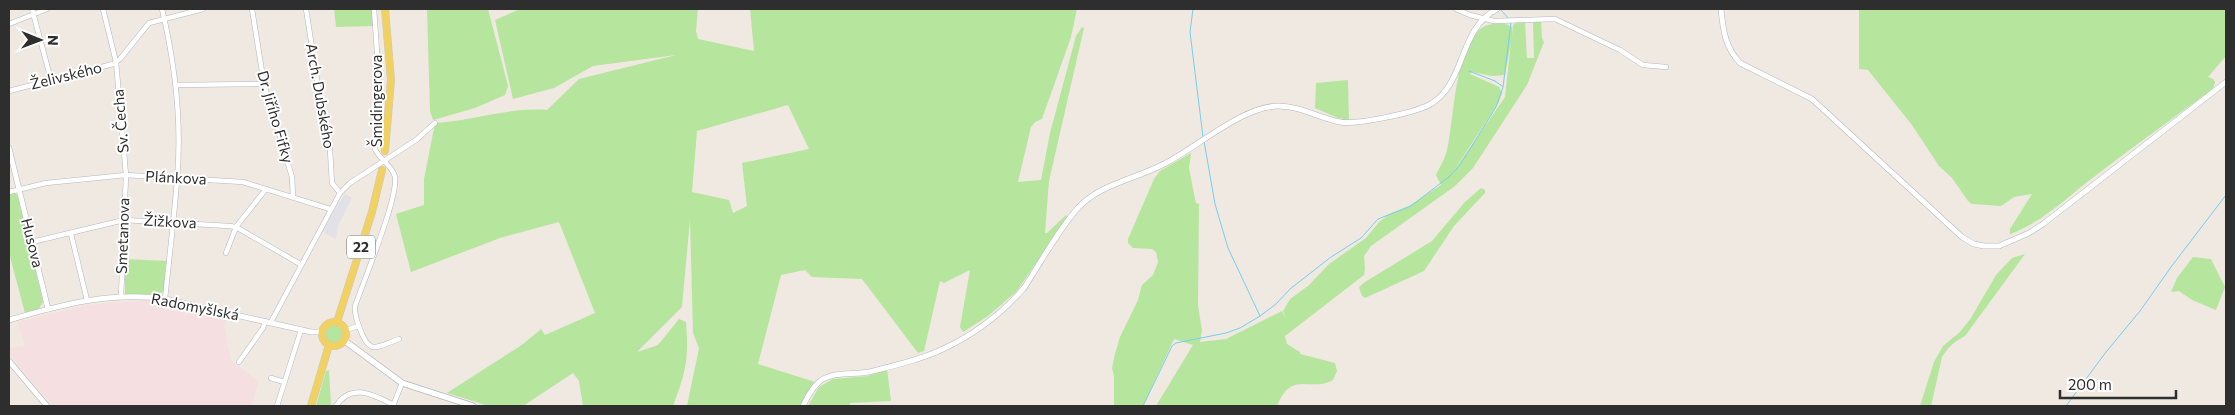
<svg xmlns="http://www.w3.org/2000/svg" width="2235" height="415" viewBox="0 0 2235 415" font-family="Commissioner,sans-serif">
	<style>
		.industrial { fill: #e3e1e8 }
		.medical { fill: #f5dfe0 }
		.green { fill: #b6e59e; fill-rule: evenodd }
		.lines { fill: none; stroke-linecap: round; stroke-linejoin: round }
		.stream { stroke: #75cff0; stroke-width: 1 }
		.minor-casing { stroke: #b4b7c1; stroke-width: 5.5 }
		.tertiary-casing { stroke: #b4b7c1; stroke-width: 6 }
		.secondary-casing { stroke: #b4b7c1; stroke-width: 7 }
		.primary-casing { stroke: #c9c9c9; stroke-width: 8 }
		.minor { stroke: #fff; stroke-width: 4.5 }
		.tertiary { stroke: #fff; stroke-width: 5 }
		.secondary { stroke: #fff; stroke-width: 5.5 }
		.primary { stroke: #f2d163; stroke-width: 7 }
		.labels { text-anchor: middle; stroke-width: 4; stroke-linejoin: round; paint-order: stroke }
		.shield { fill: #fff; stroke: #6d6d6d; stroke-width: 1 }
		.shield-label { font-size: 14px; font-weight: bold; fill: #2e2e2e }
		.street-label { font-size: 15px; fill: #2e2e2e; stroke: #fff }
	</style>
	<rect width="100%" height="100%" fill="#efe9e1"/>
	<path class="industrial" d="M345,194l7,4 -14,28 -2,13 -15,-8z"/>
	<path class="medical" d="M148,300l79,17 -3,9 7,34 28,22 -8,24h-198l-44,-52v-6l16,-2 -7,-24 69,-17z"/>
	<g class="green">
		<path d="M334,9h38l1,17 -37,1z"/>
		<path d="M427,9h61l20,77 -3,9 -30,13 -42,12 -3,-9z"/>
		<path d="M520,9h178l-2,22 2,8 56,12 -4,-42h327l-6,28 -29,82 -7,3 -4,5 -13,55 23,-2 9,-47 26,-97 6,-9 2,1 -35,153 -4,52h2l19,-18 1,3 -50,73 -29,25 -25,16 -3,-5 10,-57 -26,13 -4,-2 -16,70 -6,2 -56,-74 -50,-2 -7,-7 -24,5 -23,89 57,18 -15,24h-113l12,-58 -6,-15 -3,-114 -8,88 -45,45 21,-7 21,-26 7,3c3,38 0,49 -13,84h-90l-4,-25 -6,-8 -50,33h-34l-42,-13 76,-49 18,-15 4,6 50,-22 -36,-91 -59,16 -89,34 -15,-58 28,-9v-26l11,-56c37,-2 75,-16 112,-13l32,-31 97,-24 -83,11 -39,22 -41,11 -18,-79zM788,105l21,44 -67,14 5,43 -14,7 -4,-13 -37,-8 5,-61z"/>
		<path d="M1859,9h367v47l-18,21 5,2 2,3 -2,7c-40,29 -79,57 -118,87 -28,21 -52,46 -85,58v-5l22,-35 -18,3 -13,9 -29,-2 -4,-3 -16,-23 -13,-12 -27,-41 -44,-55 -9,-1z"/>
		<path d="M1541,21l1,17 2,4 -17,43 -54,83 -18,18 -84,60 -7,10 1,13 -1,6 -79,61 2,8 13,8v2l35,9 2,8 -4,9c-23,13 -41,-11 -56,26h-121l37,-61 -19,-6 -31,67h-29v-30l-2,-8 3,-14 5,-17 18,-37 4,-15 11,-10 5,-13 -2,-10 -4,-3 -19,-1 -5,-5v-4l26,-60 6,-8 31,-18 -2,15 6,31 1,4 3,1 -1,102 4,24 -2,12 26,-3 56,-28 4,9 -3,-9 7,-12 18,-13 21,-22 37,-26 13,-16 12,-9 18,-7 32,-21 -5,-10c3,-7 8,-14 10,-21 9,-28 7,-129 48,-130 7,-1 12,-1 18,3v8l1,-10 4,-3h8l2,36h7l-1,-36zM1511,42l-6,55 -54,78 48,-73 3,-9 -3,-6 -29,-13 2,-2 20,4 13,-1z"/>
		<path d="M1348,80l1,40 -11,-2 -23,-10 1,-25z"/>
		<path d="M1481,188l4,2v3l-31,33 -30,45 -59,27 -3,-2 -3,-9 6,-5 67,-41 33,-39z"/>
		<path d="M14,192l4,4 25,106 -5,8 -13,3 -16,-60v-60z"/>
		<path d="M2025,254l-60,82c-10,5 -17,11 -23,21l-11,49h-11l14,-44 9,-16 17,-14 11,-14 25,-43 16,-17z"/>
		<path d="M2193,257l18,2 14,28 -9,23 -24,-10 -13,-9 -8,1 6,-14z"/>
		<path d="M125,259l41,2 -2,30 -6,4 -33,-1z"/>
		<circle cx="334" cy="334" r="9"/>
		<path d="M887,369l4,32 -41,2v3h-42l11,-19 14,-8 35,-3z"/>
		<path d="M329,370l2,36h-15l10,-35z"/>
	</g>
	<g class="lines">
		<g class="stream">
			<path d="M1193,9l-3,23 13,105"/>
			<path d="M1500,9l9,10"/>
			<path d="M1469,71l26,10 7,5"/>
			<path d="M1204,141l11,63 13,44 32,68"/>
			<path d="M1143,406l29,-60 4,-3 50,-10 14,-5 20,-12 16,-12 14,-15 41,-32 30,-19 17,-19 33,-13 39,-30 10,-11 36,-58 7,-20 8,-64"/>
			<path d="M2066,406l40,-54 34,-41 31,-44 55,-72"/>
		</g>
		<defs>
			<g id="minor">
				<path d="M32,9l19,71"/>
				<path d="M103,9l13,53 10,113 -5,122"/>
				<path d="M162,9c13,55 20,115 15,171 -3,40 -8,79 -12,119"/>
				<path d="M252,9l12,75 28,93 1,19"/>
				<path d="M306,9l15,96 8,29 3,49 8,10"/>
				<path d="M374,9l5,71 -1,40 -3,29c4,10 18,17 20,28 3,22 -31,103 -40,129 -1,8 2,15 5,23 10,27 16,18 39,10"/>
				<path d="M1456,9l14,6 24,6 61,-2 65,31 23,15 23,2"/>
				<path d="M9,24l38,-15"/>
				<path d="M176,85l88,-1"/>
				<path d="M9,91l104,-27 7,-5 29,-36 54,-14"/>
				<path d="M9,192l37,-9 80,-8 117,7 87,27"/>
				<path d="M71,234l16,66"/>
				<path d="M32,242l92,-22 105,6 7,1 64,37"/>
				<path d="M226,253l10,-26 30,-38"/>
				<path d="M271,322l69,-129 10,-10 66,-43 19,-17"/>
				<path d="M346,330l12,-4"/>
				<path d="M239,362l24,-34 2,-7"/>
				<path d="M271,378l13,4"/>
				<path d="M277,406l24,-76"/>
				<path d="M336,406c15,-24 38,-11 58,-1"/>
				<path d="M393,406l9,-23"/>
			</g>
			<g id="tertiary">
				<path d="M1721,9c2,21 4,38 19,54l72,36 150,138 12,7 10,2h15l30,-13 14,-9 183,-142"/>
				<path d="M9,148l39,161"/>
				<path d="M9,320c51,-15 103,-29 156,-21l146,33h11"/>
				<path d="M9,361l38,45"/>
				<path d="M803,406c4,-8 9,-19 17,-25 14,-10 33,-6 49,-9 24,-6 54,-13 76,-24 30,-14 58,-36 79,-60 17,-26 33,-56 53,-79 22,-25 59,-30 87,-45 32,-16 79,-58 114,-58 22,0 41,12 62,16 17,3 73,-9 89,-17 38,-21 28,-75 68,-96"/>
			</g>
			<path id="secondary" d="M345,341l57,42 71,23"/>
			<g id="primary">
				<path d="M385,9l6,71 -6,71"/>
				<circle cx="334" cy="334" r="12"/>
				<path d="M337,322l35,-110 10,-42"/>
				<path d="M311,406l18,-61"/>
			</g>
		</defs>
		<use href="#minor" class="minor-casing"/>
		<use href="#tertiary" class="tertiary-casing"/>
		<use href="#secondary" class="secondary-casing"/>
		<use href="#primary" class="primary-casing"/>
		<use href="#minor" class="minor"/>
		<use href="#tertiary" class="tertiary"/>
		<use href="#secondary" class="secondary"/>
		<use href="#primary" class="primary"/>
	</g>
	<g class="labels">
		<rect class="shield" x="347" y="235.5" width="28" height="23" rx="4"/>
		<g class="shield-label">
			<text x="361" y="252">22</text>
		</g>
		<g class="street-label">
			<text transform="translate(66 76) rotate(-14)" y="5">Želivského</text>
			<text transform="translate(320 96) rotate(80)" y="5">Arch. Dubského</text>
			<text transform="translate(377 101) rotate(-90)" y="5">Šmidingerova</text>
			<text transform="translate(275 117) rotate(74)" y="5">Dr. Jiřího Fifky</text>
			<text transform="translate(121 121) rotate(-95)" y="5">Sv. Čecha</text>
			<text transform="translate(176 178) rotate(3)" y="5">Plánkova</text>
			<text transform="translate(170 222) rotate(3)" y="5">Žižkova</text>
			<text transform="translate(123 236) rotate(-88)" y="5">Smetanova</text>
			<text transform="translate(32 243) rotate(76)" y="5">Husova</text>
			<text transform="translate(195 307) rotate(11)" y="5">Radomyšlská</text>
		</g>
	</g>
	<rect width="2235" height="415" fill="none" stroke="#2e2e2e" stroke-width="20"/>
	<g transform="translate(40 40) rotate(91)" stroke="#ffffff" stroke-width="4" paint-order="stroke">
	<path d="M0-4L9 19L0 12L-9 19Z" fill="#2e2e2e"/>
	<text y="-8" font-size="14" font-weight="bold" text-anchor="middle" fill="#2e2e2e">N</text>
	</g>
	<path d="M2060 390v8h116v-8" fill="none" stroke="#2e2e2e" stroke-width="2.5"/>
	<text x="2068" y="390" font-size="15" fill="#2e2e2e" stroke="#ffffff" stroke-width="4" paint-order="stroke">200 m</text>
</svg>
